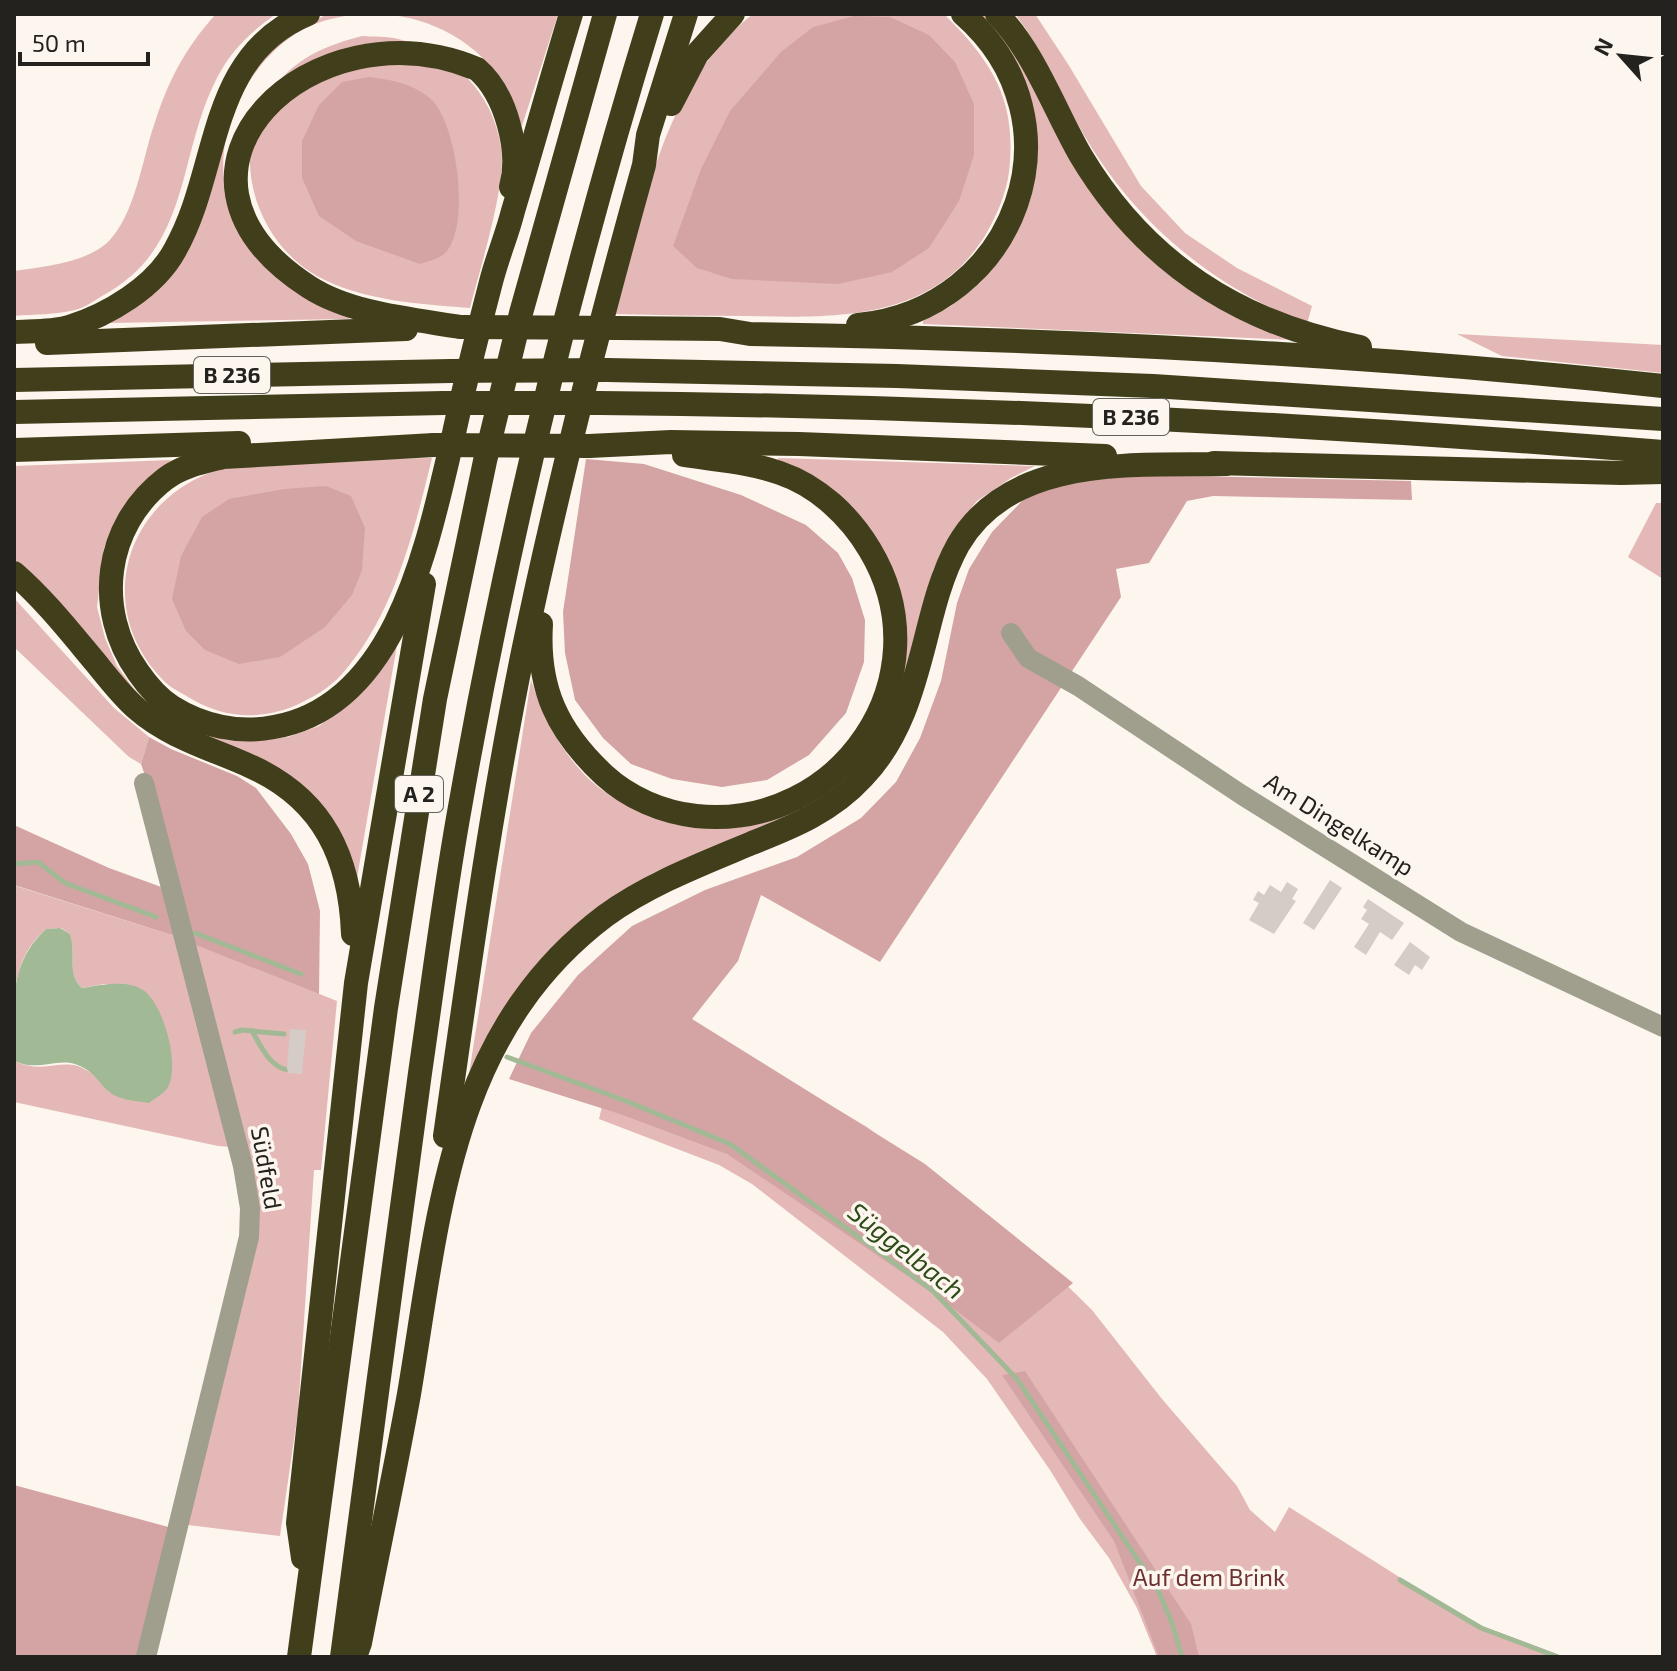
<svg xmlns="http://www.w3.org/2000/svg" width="1677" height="1671" viewBox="0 0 1677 1671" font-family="'Exo 2',sans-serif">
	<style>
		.green { fill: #e4b8b7 }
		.forest { fill: #d3a4a3 }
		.water { fill: #a2b996 }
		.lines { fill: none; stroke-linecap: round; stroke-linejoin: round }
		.stream { stroke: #a2b996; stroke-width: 5 }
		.building { fill: #d5ccc7 }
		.minor { stroke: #a09f8e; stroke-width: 20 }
		.highway { stroke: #413f1b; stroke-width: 24 }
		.highway-bridge { stroke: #413f1b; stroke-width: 24 }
		.labels { text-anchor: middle; stroke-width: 7; stroke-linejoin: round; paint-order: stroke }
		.shield { fill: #fcf6ee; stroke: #65625d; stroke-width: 2 }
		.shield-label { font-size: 22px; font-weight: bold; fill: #24221f }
		.street-label { font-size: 24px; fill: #24221f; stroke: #fcf6ee }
		.park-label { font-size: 24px; fill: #6c3032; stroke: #fcf6ee }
		.water-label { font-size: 26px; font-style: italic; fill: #2d4b19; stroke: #fcf6ee }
	</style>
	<rect width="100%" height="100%" fill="#fcf6ee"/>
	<g class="green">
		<path d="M216,14h60c-24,17 -44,35 -58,62 -42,79 -25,171 -116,220 -8,5 -18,12 -27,14 -19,5 -41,4 -61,6v-45c29,-4 70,-8 93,-28 28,-27 35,-83 47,-118 14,-44 31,-77 62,-111z"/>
		<path d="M327,14h30c-18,3 -36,6 -53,15 -52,27 -92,102 -78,161 4,13 13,26 18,39 5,8 8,20 13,27 22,31 60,45 93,58l-1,5 -242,4 29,-18 96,-204 39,-55z"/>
		<path d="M383,14h175l-36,112c-6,-13 -11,-28 -18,-40 -25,-44 -72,-68 -121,-72z"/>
		<path d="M753,14h189l4,2c48,48 71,86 63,156 -3,22 -12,43 -23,62 -52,87 -150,84 -238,82 -45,0 -89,-1 -134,-2 30,-104 48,-230 139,-300z"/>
		<path d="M977,14h7l27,33 80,141 203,152 -371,-16v-3l28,-15 29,-23 25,-31 27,-75z"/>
		<path d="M1015,14h20l33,50 73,122 44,47 52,35 75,38 -5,18c-97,-39 -174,-103 -226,-194 -22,-39 -39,-81 -66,-116z"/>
		<path d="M362,36c12,1 25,0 36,3 53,12 95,53 103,108 6,38 -21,121 -31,161 -51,-4 -107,-7 -153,-32 -67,-38 -91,-134 -39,-194 24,-27 50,-37 84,-46z"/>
		<path d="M1457,334l206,11v28l-161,-17z"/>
		<path d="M432,458c-18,74 -38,157 -90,216 -13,15 -32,25 -50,33 -37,14 -71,10 -104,-10 -8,-5 -19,-10 -25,-17 -67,-68 -42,-172 46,-207 33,-14 72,-12 107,-13 39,-1 77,-1 116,-2z"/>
		<path d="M778,458l257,8 -24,12 -34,23 -24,29 -20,40 -30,118 -31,65 -47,46 -82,38 -90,36 -52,32 -132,169 62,-394c16,50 46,102 96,125 21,10 66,16 91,22l149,-77 28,-170 -10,-26 -23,-34 -84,-59z"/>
		<path d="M171,460l-55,61 -12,27 -7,59 8,31 12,28 17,23 20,19 72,32 29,1 33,-4 31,-11 33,-26 46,-61 -41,239 -17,-42 -188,-126 -138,-148v-96z"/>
		<path d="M1656,503h7v76l-35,-22z"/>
		<path d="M14,598l100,110 35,29 -8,27 -12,-7 -115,-110z"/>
		<path d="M16,886l159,50 162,65 -16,169h-7l-16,242 -18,124 -92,-11 66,-290 -10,-87 -26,-2 -204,-44v-41c42,19 56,-20 96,32l44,-90 -13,-14 -37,-5 -22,4c-16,-15 -5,-32 -12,-54l-9,-6 -15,1c-22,20 -25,34 -32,62z"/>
		<path d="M751,1058l116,69 165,124 60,59 70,89 75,87 13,24 25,22 14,-25 159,101 34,18 83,31h-408l-20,-49 -28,-50 -29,-39 -30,-49 -63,-91 -44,-47 -191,-148 -33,-19 -120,-46 4,-17z"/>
	</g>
	<g class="forest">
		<path d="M854,16l36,1 39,18 26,27 19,42v51l-15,46 -30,47 -37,24 -54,12 -106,-5 -35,-11 -24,-22 28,-77 29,-58 51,-59 32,-25z"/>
		<path d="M369,77c23,3 43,6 62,22 26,25 39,123 16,152 -5,7 -18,10 -27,13l-64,-23 -37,-25 -17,-38v-37l17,-36 23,-23z"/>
		<path d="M586,459l58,5 97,31 65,30 32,28 14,25 13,42 -1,42 -18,51 -37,42 -42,25 -45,7 -50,-8 -41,-15 -28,-26 -28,-38 -10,-47 -2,-41z"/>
		<path d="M1108,474l303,7 1,19 -199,-4 -26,5 -38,62 -33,6 5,28 -241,365 -119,-67 -23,66 -46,58 233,145 148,119 -74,60 -66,-50 -206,-139 -107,-40 -111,-35 22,-46 47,-58 54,-49 73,-36 92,-33 64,-39 35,-36 24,-44 21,-57 16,-78 12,-34 23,-37 33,-34 26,-13z"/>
		<path d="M326,486l25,10 14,32 -3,42 -10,25 -27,32 -45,30 -41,7 -34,-14 -19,-19 -14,-32 9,-43 21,-39 27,-18 55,-10z"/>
		<path d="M149,737l22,12 66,27 19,12 35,46 17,30 12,47 -1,83 -133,-53 -32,-139 -13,-38z"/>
		<path d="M14,825l95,43 55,20 11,48 -161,-51z"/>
		<path d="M1025,1371l166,253 8,33h-40l-45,-116 -112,-166z"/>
		<path d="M14,1485l158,43 -32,129h-126z"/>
	</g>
	<path class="water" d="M60,928l10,6c7,21 -4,39 12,54 17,-3 45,-9 61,2 21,14 37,75 25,97 -3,6 -13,11 -19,16 -13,-2 -31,-3 -41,-12 -11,-11 -17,-22 -33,-27 -21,-6 -36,8 -61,-3 0,-50 -8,-95 32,-132z"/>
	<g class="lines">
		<g class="stream">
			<path d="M14,864l24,-2 27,21 91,34"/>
			<path d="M195,933l106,41"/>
			<path d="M252,1031c9,15 18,37 37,39"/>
			<path d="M235,1032l7,-2 42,4"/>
			<path d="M507,1057l119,44 104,43 203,147 84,88 141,211 14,33 10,34"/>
			<path d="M1400,1580l81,48 77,29"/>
		</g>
	</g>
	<g class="building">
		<path d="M1330,880l12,8 -28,42 -11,-7z"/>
		<path d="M1287,882l11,7 -6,10 4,2 -22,33 -25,-14 10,-17 -6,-3 5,-9 6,4 6,-10 11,7z"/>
		<path d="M1368,899l36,24 -12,17 -12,-8 -14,23 -12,-8 15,-23 -8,-5 6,-9 -4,-3z"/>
		<path d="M1410,942l20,15 -8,13 -7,-5 -6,10 -15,-10z"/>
		<path d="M290,1029l16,1 -4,44 -14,-1 -1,-5z"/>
	</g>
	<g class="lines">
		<g class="minor">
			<path d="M1011,633l17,25 50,28 164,109 219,137 202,95"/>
			<path d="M144,783l99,383 7,42 -1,29 -103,420"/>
		</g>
		<g class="highway">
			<path d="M997,14c37,37 58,97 84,142 64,107 158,167 279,191"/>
			<path d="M671,104l26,-50 36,-40"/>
			<path d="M858,325c159,-15 228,-204 105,-311"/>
			<path d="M461,327c-49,-8 -110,-13 -152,-40 -178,-115 4,-287 168,-218 29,25 44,82 34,118"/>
			<path d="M617,328l103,1 30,5c305,5 610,19 913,52"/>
			<path d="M14,332c18,-1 38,0 55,-5 39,-12 86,-40 106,-77 46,-81 31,-194 133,-236"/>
			<path d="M47,343l359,-14"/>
			<path d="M607,370l290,6 256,10 510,33"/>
			<path d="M14,380l437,-9"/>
			<path d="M599,403c355,3 710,20 1064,49"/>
			<path d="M14,412l430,-9"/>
			<path d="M434,445l-211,12c-20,5 -41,9 -58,22 -61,47 -71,131 -27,193 9,13 21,27 34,35 30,19 67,27 102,20 126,-22 155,-191 180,-294 11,-51 24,-101 37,-151 6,-24 16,-47 22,-71 20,-66 38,-132 58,-197"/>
			<path d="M589,446l82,-4 128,2 306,12"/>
			<path d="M14,450l225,-7"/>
			<path d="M1214,463l407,10 42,-1"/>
			<path d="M14,573c31,27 56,59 82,90 13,16 26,33 41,46 33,29 76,40 115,58 72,33 98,91 101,167"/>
			<path d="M541,624c-4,64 16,107 63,151 25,23 58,37 92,41 144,15 250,-139 174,-266 -20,-34 -52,-64 -90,-77 -30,-11 -65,-13 -96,-18"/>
			<path d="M445,1136c23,-161 45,-324 78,-484 34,-164 76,-326 121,-487l4,-30 38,-121"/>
			<path d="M303,1558l-5,-35 58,-540 68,-399"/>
			<path d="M299,1657l87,-649 49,-309 50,-238 36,-148 84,-299"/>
			<path d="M342,1657c26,-195 51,-389 78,-584 13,-89 24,-178 40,-266 47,-268 112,-533 192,-793"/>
			<path d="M355,1657l5,-14c16,-83 34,-166 49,-249 30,-178 40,-360 196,-478 44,-32 97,-52 147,-73 41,-16 80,-32 111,-66 37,-39 50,-88 63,-139 8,-32 16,-64 32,-93 53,-92 178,-79 268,-81"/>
		</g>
		<g class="highway-bridge">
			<path d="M461,327l156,1"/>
			<path d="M451,371l156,-1"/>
			<path d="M444,403h155"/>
			<path d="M434,445l155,1"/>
		</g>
	</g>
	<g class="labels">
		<g class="shield">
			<rect x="194" y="357" width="76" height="36" rx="6"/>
			<rect x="1093" y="399" width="76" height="36" rx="6"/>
			<rect x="395" y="776" width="48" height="36" rx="6"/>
		</g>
		<g class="shield-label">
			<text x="232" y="383">B 236</text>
			<text x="1131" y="425">B 236</text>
			<text x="419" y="802">A 2</text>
		</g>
		<g class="street-label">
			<text transform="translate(1339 825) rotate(32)" y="8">Am Dingelkamp</text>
			<text transform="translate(266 1168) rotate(80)" y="8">Südfeld</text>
		</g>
		<g class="park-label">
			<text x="1209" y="1586">Auf dem Brink</text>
		</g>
		<g class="water-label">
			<text transform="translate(906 1251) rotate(38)" y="9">Süggelbach</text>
		</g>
	</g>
	<rect width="1677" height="1671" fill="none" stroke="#24221f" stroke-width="32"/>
	<g transform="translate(1621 56) rotate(297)" stroke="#fcf6ee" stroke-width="6" paint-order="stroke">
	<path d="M0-6L14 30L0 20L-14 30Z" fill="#24221f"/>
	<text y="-12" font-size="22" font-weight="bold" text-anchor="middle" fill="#24221f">N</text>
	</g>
	<path d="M20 52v12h128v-12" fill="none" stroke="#24221f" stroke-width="4"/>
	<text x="32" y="52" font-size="24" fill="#24221f" stroke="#fcf6ee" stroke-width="6" paint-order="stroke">50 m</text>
</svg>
